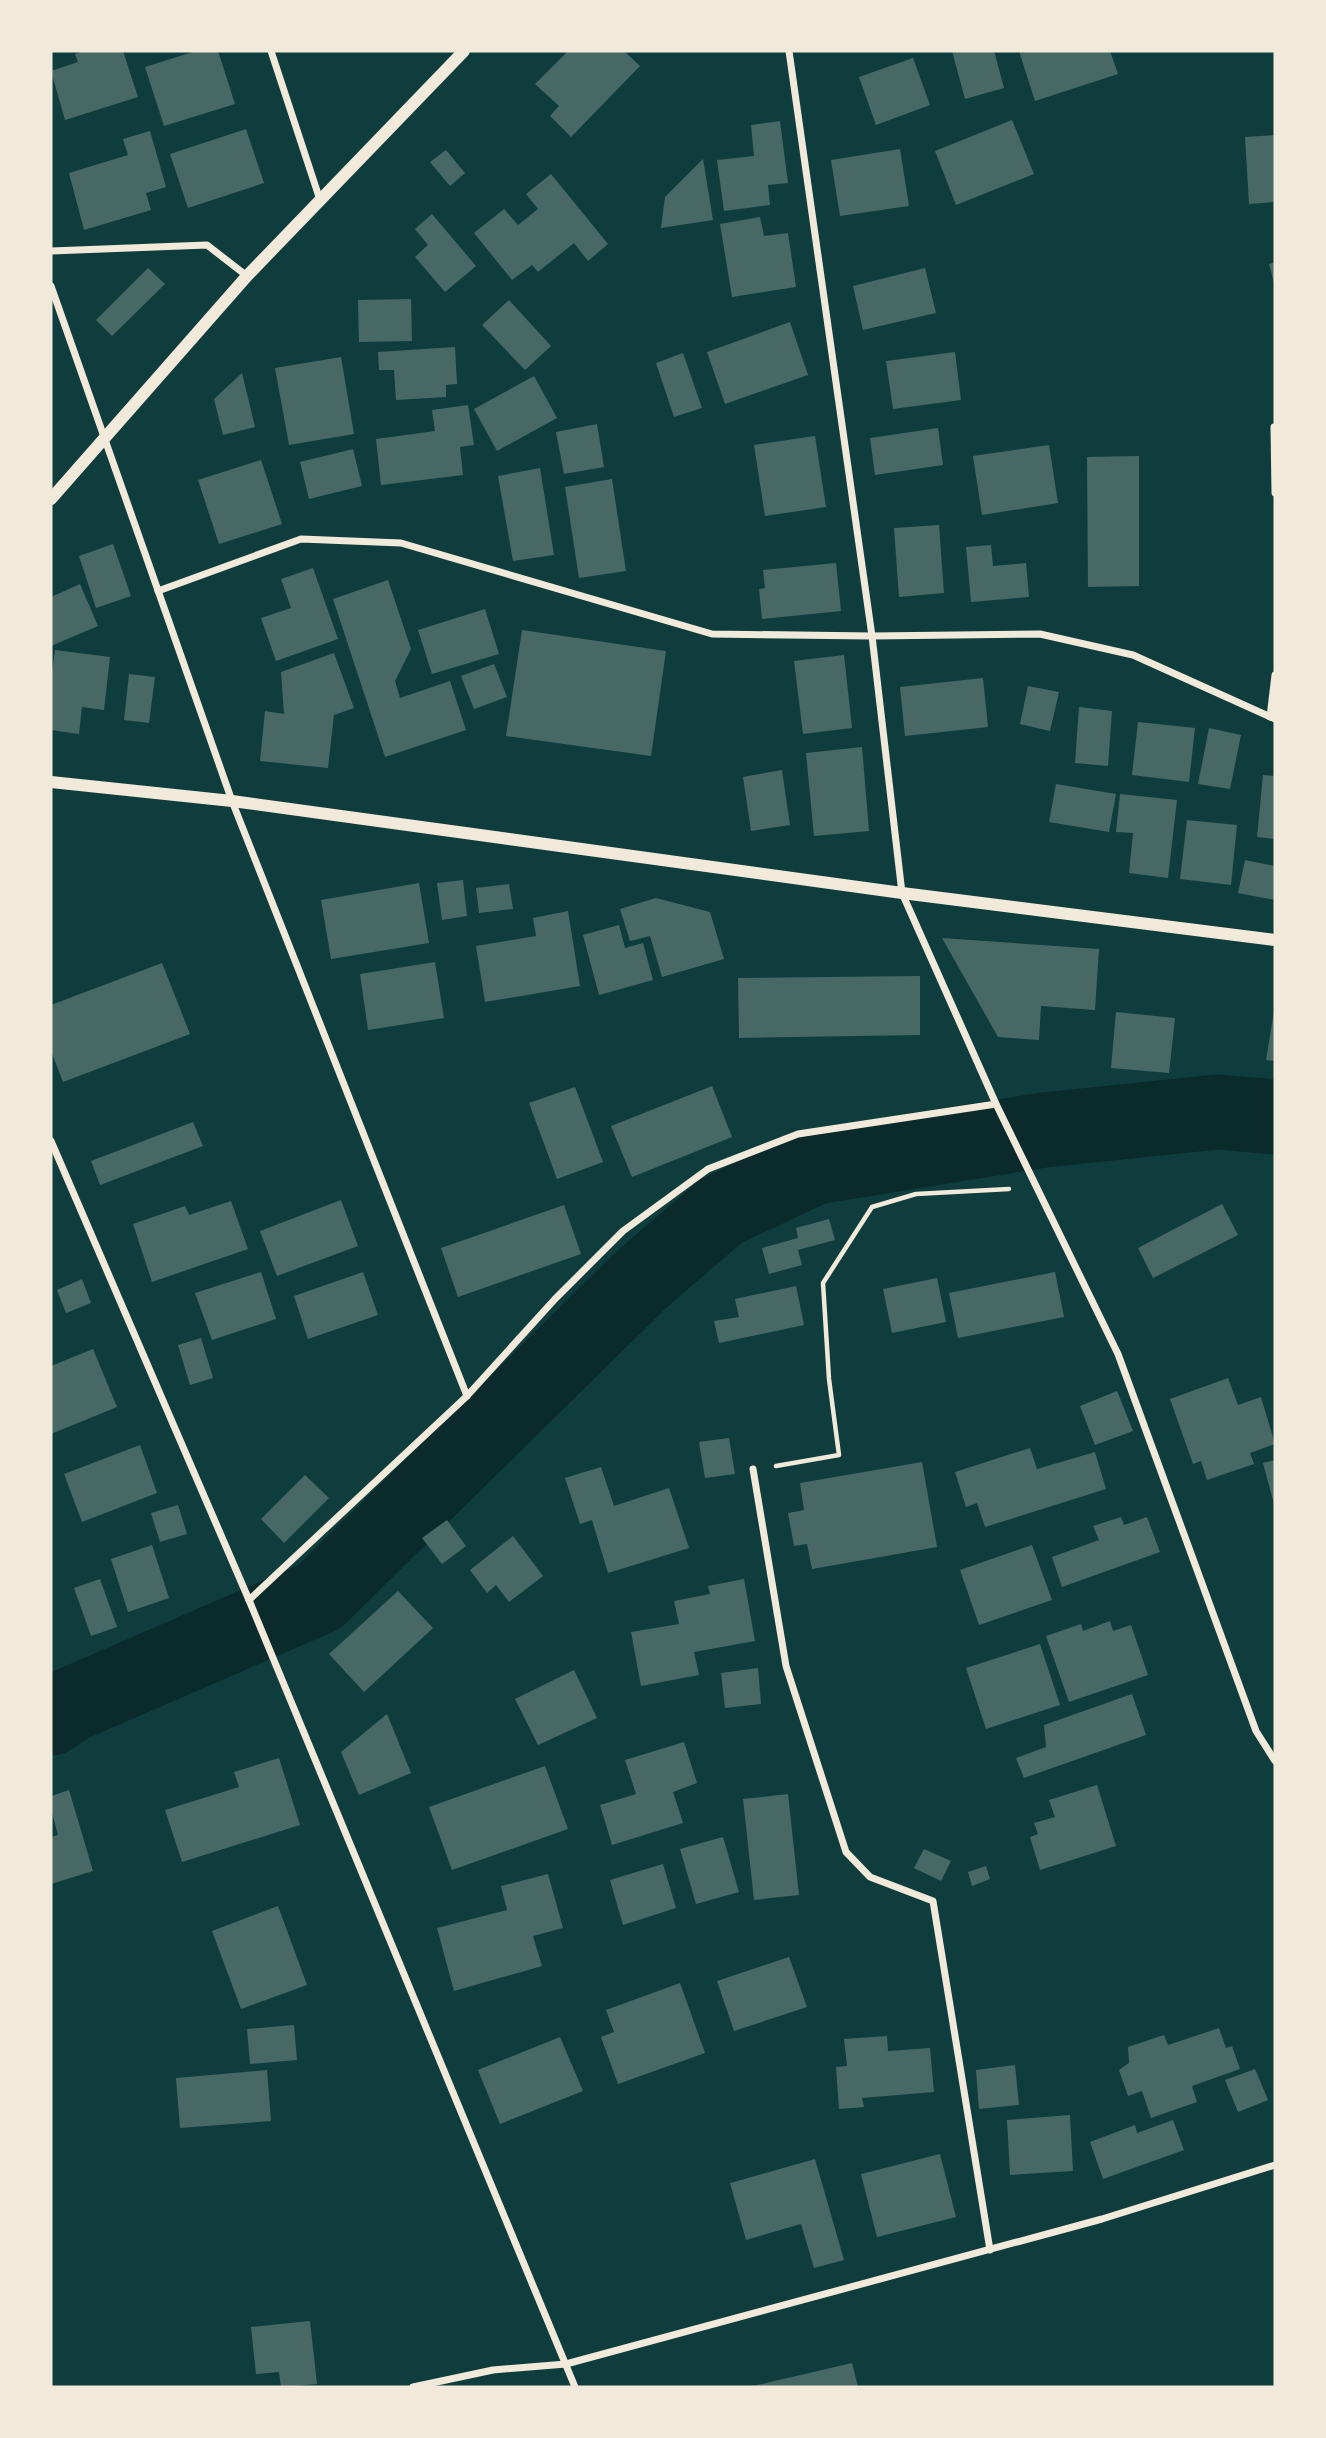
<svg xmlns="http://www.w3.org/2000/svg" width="1326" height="2438" viewBox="0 0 1326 2438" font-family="'IBM Plex Sans',sans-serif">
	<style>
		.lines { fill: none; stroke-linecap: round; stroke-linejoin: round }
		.river { stroke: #0a2a2b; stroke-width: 75 }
		.building { fill: #486865 }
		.path { stroke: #f1e9da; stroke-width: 4.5 }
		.minor { stroke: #f1e9da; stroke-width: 7 }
		.tertiary { stroke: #f1e9da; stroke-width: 12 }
	</style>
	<rect width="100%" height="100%" fill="#0f3d3e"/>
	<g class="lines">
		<path class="river" d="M51,1718l19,-13 249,-108 322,-317 80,-69 94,-44 229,-37 173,-18 58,5"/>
	</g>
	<g class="building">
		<path d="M84,51h39l15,46 -73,23 -14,-49 27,-9 -3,-8z"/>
		<path d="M196,51h22l17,53 -71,22 -19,-59z"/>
		<path d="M564,51h60l16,15 -69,71 -21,-21 9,-10 -24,-22 31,-31z"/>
		<path d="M952,51h42l10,37 -39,11z"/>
		<path d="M1019,51h91l8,23 -83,27z"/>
		<path d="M913,58l17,47 -54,20 -17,-48z"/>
		<path d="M1012,120l22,54 -78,31 -21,-54z"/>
		<path d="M780,121l8,62 -20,2 2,20 -46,6 -7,-51 37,-4 -3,-31z"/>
		<path d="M246,129l18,54 -76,25 -18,-54z"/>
		<path d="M150,131l16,56 -20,6 5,17 -67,20 -15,-57 59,-18 -5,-16z"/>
		<path d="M1275,135v67l-26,2 -4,-67z"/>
		<path d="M900,149l9,57 -69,10 -9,-56z"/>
		<path d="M446,150l19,23 -15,13 -20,-24z"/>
		<path d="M703,159l10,61 -52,8 4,-31z"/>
		<path d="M551,174l57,70 -20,17 -14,-18 -36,29 -6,-7 -20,15 -38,-47 30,-24 14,16 20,-16 -12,-15z"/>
		<path d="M432,214l44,52 -31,26 -30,-35 13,-12 -13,-16z"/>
		<path d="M760,217l4,19 24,-3 8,54 -64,10 -12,-73z"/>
		<path d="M1275,262v21h-1l-5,-19z"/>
		<path d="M148,268l17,16 -53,52 -16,-16z"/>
		<path d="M925,268l11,45 -73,17 -10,-44z"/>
		<path d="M411,299l1,42 -53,1 -1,-42z"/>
		<path d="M509,300l42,46 -26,24 -43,-45z"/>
		<path d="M790,322l18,53 -83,29 -18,-52z"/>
		<path d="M455,347l2,37 -11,1v12l-50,3 -2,-30h-15l-1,-18z"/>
		<path d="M955,352l6,48 -68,9 -7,-48z"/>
		<path d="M683,353l19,55 -28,9 -18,-54z"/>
		<path d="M341,357l13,77 -65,11 -14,-77z"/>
		<path d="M242,373l13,54 -32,8 -9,-36z"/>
		<path d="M534,376l23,42 -60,33 -23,-42z"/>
		<path d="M468,405l6,40 -14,2 3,28 -82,10 -5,-46 59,-8 -3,-21z"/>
		<path d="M597,424l7,43 -40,7 -8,-42z"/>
		<path d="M938,428l5,37 -68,10 -5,-37z"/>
		<path d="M815,436l11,71 -61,9 -11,-71z"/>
		<path d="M1049,445l9,58 -76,12 -9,-59z"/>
		<path d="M353,449l9,37 -53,13 -9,-37z"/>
		<path d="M1139,456v130l-51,1 -1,-130z"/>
		<path d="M261,460l21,64 -63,20 -21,-64z"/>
		<path d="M540,468l14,87 -41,6 -15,-85z"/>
		<path d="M612,479l14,92 -47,7 -14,-91z"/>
		<path d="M939,525l5,68 -45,4 -5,-69z"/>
		<path d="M113,544l18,52 -35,12 -17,-52z"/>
		<path d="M991,545l2,21 33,-3 3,34 -58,5 -5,-55z"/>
		<path d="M836,563l5,48 -79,8 -3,-30 6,-1 -2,-18z"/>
		<path d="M313,568l25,71 -62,22 -15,-43 30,-10 -10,-29z"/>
		<path d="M388,580l23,69 -16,32 5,17 50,-17 16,49 -81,27 -52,-158z"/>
		<path d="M80,584l18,42 -47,20v-49z"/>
		<path d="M485,609l14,45 -67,20 -14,-44z"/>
		<path d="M522,630l144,21 -15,105 -145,-20z"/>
		<path d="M55,650l55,7 -6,53 -22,-3 -3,27 -28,-4v-51z"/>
		<path d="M334,653l20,55 -20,7 -6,53 -68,-7 5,-50 19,3 -3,-42z"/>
		<path d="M844,655l8,73 -49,6 -9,-73z"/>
		<path d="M494,664l13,33 -33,12 -13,-33z"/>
		<path d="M129,674l26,3 -6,46 -25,-3z"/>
		<path d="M983,678l5,49 -83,9 -5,-49z"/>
		<path d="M1028,686l31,6 -9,39 -30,-7z"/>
		<path d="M1079,707l33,4 -4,55 -33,-3z"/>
		<path d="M1138,722l57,6 -6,54 -57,-7z"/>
		<path d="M1209,728l32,7 -11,54 -32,-5z"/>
		<path d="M862,747l7,84 -55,5 -8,-83z"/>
		<path d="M782,770l8,55 -39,6 -8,-54z"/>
		<path d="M1263,775l12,1v63l-18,-2z"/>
		<path d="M1056,784l60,10 -7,38 -60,-10z"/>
		<path d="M1120,794l57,6 -9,78 -39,-5 4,-40 -17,-1z"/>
		<path d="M1187,820l50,5 -6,60 -51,-6z"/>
		<path d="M1245,860l30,6v34l-37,-7z"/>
		<path d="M463,880l4,36 -25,4 -5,-37z"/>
		<path d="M419,883l10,60 -98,16 -10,-59z"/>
		<path d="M509,884l4,25 -34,4 -3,-25z"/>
		<path d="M656,898l54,14 14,47 -62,18 -12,-41 -20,5 -10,-32z"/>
		<path d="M568,911l12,75 -95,16 -9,-56 60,-10 -3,-18z"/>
		<path d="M619,925l6,23 18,-5 10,37 -54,15 -16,-60z"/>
		<path d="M942,938l157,11 -4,61 -54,-4 -2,34 -41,-3z"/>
		<path d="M435,962l9,56 -76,12 -8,-56z"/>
		<path d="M162,963l28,71 -127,48 -12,-31v-46z"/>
		<path d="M920,976v59l-181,3 -1,-60z"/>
		<path d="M1274,1011h1v50l-9,-1z"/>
		<path d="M1116,1012l59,6 -6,55 -58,-5z"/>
		<path d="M712,1086l20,51 -100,40 -21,-51z"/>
		<path d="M575,1087l28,75 -46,17 -28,-76z"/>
		<path d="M193,1122l10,24 -103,39 -9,-24z"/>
		<path d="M341,1200l17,46 -81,30 -17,-45z"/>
		<path d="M231,1201l17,48 -96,33 -19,-58 52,-18 4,9z"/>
		<path d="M1222,1204l16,31 -85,43 -15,-30z"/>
		<path d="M564,1205l17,49 -123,43 -17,-49z"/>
		<path d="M829,1219l6,21 -37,10 4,15 -33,9 -7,-26 36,-10 -2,-10z"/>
		<path d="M261,1272l15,47 -64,21 -17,-47z"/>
		<path d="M363,1272l15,43 -70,24 -14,-43z"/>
		<path d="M1055,1272l9,45 -106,21 -9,-45z"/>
		<path d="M937,1278l9,44 -54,11 -9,-44z"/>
		<path d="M82,1279l9,24 -25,10 -9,-23z"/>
		<path d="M796,1286l8,39 -85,18 -5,-22 25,-4 -4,-18z"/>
		<path d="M201,1338l12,40 -23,7 -12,-40z"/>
		<path d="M93,1349l24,58 -66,27v-68z"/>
		<path d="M1228,1378l10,27 23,-8 14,47 -25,9 4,11 -47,16 -6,-19 -8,3 -23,-65z"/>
		<path d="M1117,1391l16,40 -38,14 -15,-39z"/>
		<path d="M729,1438l6,36 -30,4 -6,-36z"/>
		<path d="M140,1445l17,48 -75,29 -18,-48z"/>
		<path d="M1030,1448l7,21 58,-17 11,37 -121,38 -8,-24 -11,4 -11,-35z"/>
		<path d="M1275,1460v44h-1l-11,-41z"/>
		<path d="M922,1462l15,85 -125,22 -5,-25 -13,2 -6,-33 16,-3 -4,-27z"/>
		<path d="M601,1467l13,39 55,-18 20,60 -81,25 -16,-53 -12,4 -15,-46z"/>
		<path d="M305,1475l24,23 -45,45 -23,-24z"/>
		<path d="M178,1505l9,29 -27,8 -9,-29z"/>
		<path d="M1121,1517l3,8 23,-8 13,35 -98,35 -10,-30 47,-17 -6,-14z"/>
		<path d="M447,1520l19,26 -24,18 -20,-26z"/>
		<path d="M513,1536l30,40 -34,26 -13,-17 -9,8 -17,-23z"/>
		<path d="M152,1545l17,53 -41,14 -17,-53z"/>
		<path d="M1032,1545l20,55 -73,25 -19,-55z"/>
		<path d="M100,1579l17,48 -26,9 -17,-48z"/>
		<path d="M744,1579l11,62 -61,11 5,23 -58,11 -10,-54 48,-8 -5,-23 36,-7 -2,-8z"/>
		<path d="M398,1591l35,37 -69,64 -35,-38z"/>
		<path d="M1110,1621l3,10 18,-6 17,50 -79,27 -23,-66 35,-12 2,7z"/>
		<path d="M1040,1644l20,61 -74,24 -20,-61z"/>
		<path d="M758,1668l3,36 -36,4 -4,-35z"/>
		<path d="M574,1670l23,48 -59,27 -23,-46z"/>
		<path d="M1132,1694l14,41 -122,43 -8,-20 30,-11 -2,-22z"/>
		<path d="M387,1714l24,59 -52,22 -18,-43z"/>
		<path d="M684,1742l13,41 -24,9 10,31 -71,22 -12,-40 36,-11 -11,-34z"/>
		<path d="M279,1758l21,67 -118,37 -17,-52 74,-23 -5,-15z"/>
		<path d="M545,1766l23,63 -116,41 -23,-63z"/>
		<path d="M1097,1785l19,61 -76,24 -10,-33 8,-3 -4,-11 21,-6 -6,-17z"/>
		<path d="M69,1790l24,81 -42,13v-47l7,-2 -7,-26v-13z"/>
		<path d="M788,1794l11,101 -45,5 -11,-101z"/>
		<path d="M723,1837l16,55 -43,12 -16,-55z"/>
		<path d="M924,1849l27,12 -10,20 -27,-13z"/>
		<path d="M663,1864l13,44 -53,17 -13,-45z"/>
		<path d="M986,1866l4,13 -18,7 -4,-14z"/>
		<path d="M548,1874l15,54 -30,8 9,30 -88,25 -17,-63 70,-18 -6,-24z"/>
		<path d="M278,1906l29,79 -66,24 -29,-78z"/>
		<path d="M789,1957l18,50 -73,24 -17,-50z"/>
		<path d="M680,1983l25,70 -87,31 -17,-47 13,-5 -8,-22z"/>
		<path d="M294,2025l3,35 -47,4 -3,-35z"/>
		<path d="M1219,2028l7,20 6,-2 8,23 -48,17 5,16 -46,16 -9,-27 -14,5 -9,-26 10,-7 -1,-16 36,-12 4,10z"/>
		<path d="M887,2036l1,15 42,-3 4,44 -72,6 2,9 -25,2 -3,-42 11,-1 -3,-27z"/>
		<path d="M560,2037l23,54 -83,33 -22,-54z"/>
		<path d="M1015,2065l4,40 -40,4 -3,-39z"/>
		<path d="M1255,2069l13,31 -30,12 -13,-32z"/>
		<path d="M267,2070l4,51 -91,7 -4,-50z"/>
		<path d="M1070,2115l3,56 -63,4 -3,-55z"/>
		<path d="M1173,2120l11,30 -81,29 -13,-37 45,-17 2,8z"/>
		<path d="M940,2154l16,63 -79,20 -16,-63z"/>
		<path d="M815,2159l29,101 -30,8 -13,-44 -55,16 -16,-57z"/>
		<path d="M310,2321l7,63 -36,3 -2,-15 -23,2 -5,-47z"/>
		<path d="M852,2363l6,24h-104l-1,-1z"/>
	</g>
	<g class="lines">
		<path class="path" d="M776,1466l63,-11 -10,-76 -6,-96 49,-76 44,-13 93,-5"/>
		<g class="minor">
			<path d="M271,51l49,149"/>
			<path d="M789,51l83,585 30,257 94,211 122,250 138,377 19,30"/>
			<path d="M51,251l156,-6 40,31"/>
			<path d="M51,286l181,515 235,595"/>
			<path d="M1274,427l1,66"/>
			<path d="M158,591l143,-52 100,4 311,91 160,2 168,-2 93,21 142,64"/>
			<path d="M1270,717l5,-42"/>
			<path d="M51,1141l198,459 326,787"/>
			<path d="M753,1469l33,197 60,186 24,25 63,24 57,349"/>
			<path d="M249,1600l218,-204 88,-97 68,-68 85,-62 90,-35 198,-30"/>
			<path d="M413,2387l80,-17 73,-6 536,-145 173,-54"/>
		</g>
		<g class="tertiary">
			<path d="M51,499l196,-223 217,-225"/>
			<path d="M51,782l181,19 670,92 373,47"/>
		</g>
	</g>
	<rect width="1326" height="2438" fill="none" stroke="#f1e9da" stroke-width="105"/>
</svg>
